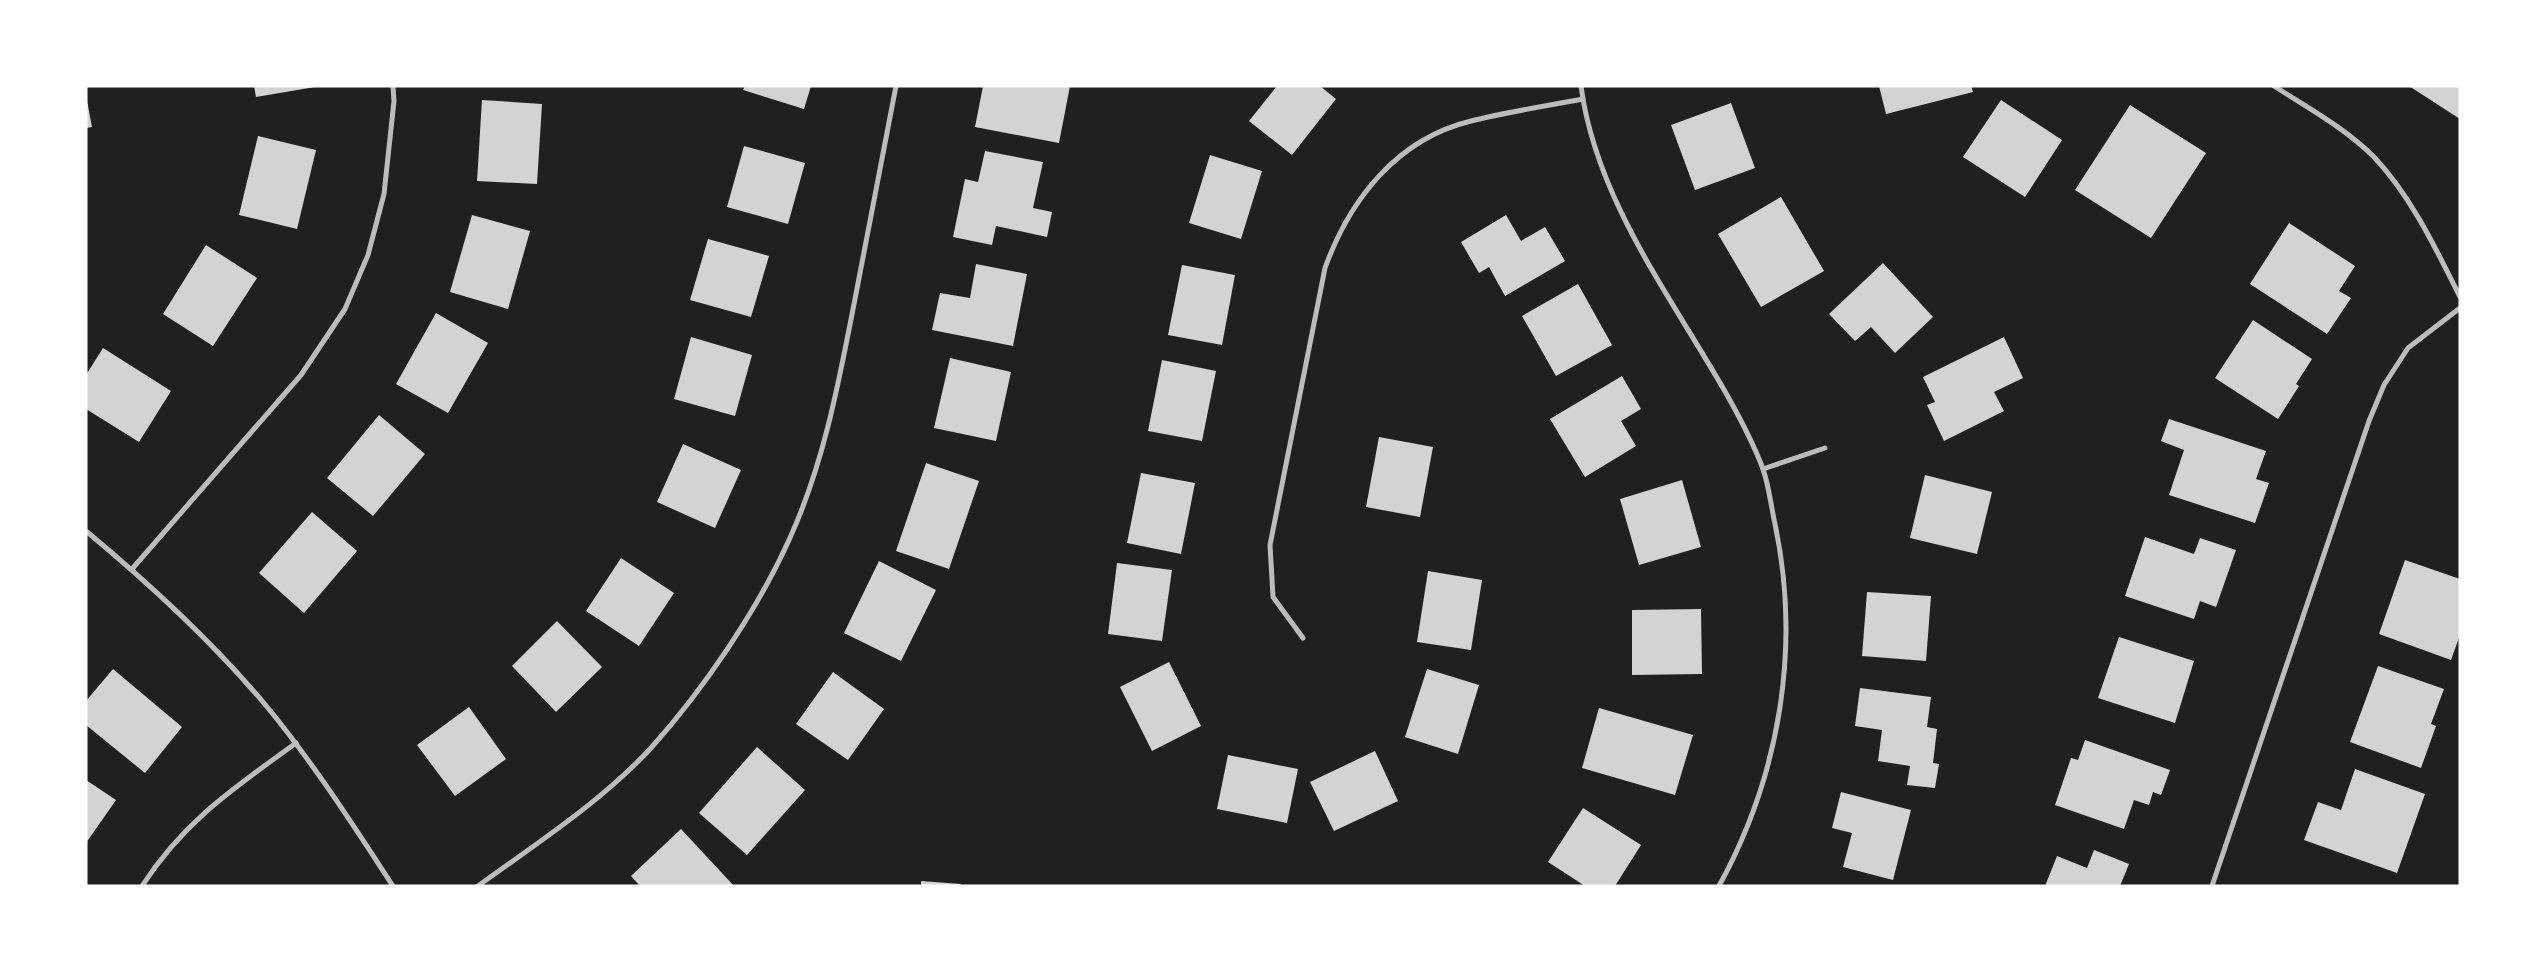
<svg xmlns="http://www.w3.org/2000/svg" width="2546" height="972" viewBox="0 0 2546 972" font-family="'Source Sans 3',sans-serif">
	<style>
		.green { fill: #202020 }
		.building { fill: #d3d3d3 }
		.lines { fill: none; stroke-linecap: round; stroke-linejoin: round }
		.minor { stroke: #bcbcbc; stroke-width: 5 }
	</style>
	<rect width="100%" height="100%" fill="#111"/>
	<rect class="green" x="86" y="86" width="2374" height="800"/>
	<g class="building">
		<path d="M254,86h61v1l-59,10z"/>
		<path d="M745,86h66l-7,23 -61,-19z"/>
		<path d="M983,86h87l-11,57 -84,-16z"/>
		<path d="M1277,86h43l16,13 -44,56 -43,-34z"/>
		<path d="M1879,86h92l2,6 -87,22z"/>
		<path d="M2409,86h51v33z"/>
		<path d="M86,95l6,32 -6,1z"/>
		<path d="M482,100l60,4 -5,80 -60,-3z"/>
		<path d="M2001,100l61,40 -37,57 -62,-40z"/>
		<path d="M1731,103l24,65 -60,22 -24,-65z"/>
		<path d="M2130,105l76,48 -55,85 -76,-48z"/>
		<path d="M258,136l58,14 -19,79 -58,-14z"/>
		<path d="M744,146l61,17 -17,61 -61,-17z"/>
		<path d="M985,151l58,11 -10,46 19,4 -5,25 -51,-11 -4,19 -39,-8 12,-58 13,3z"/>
		<path d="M1210,155l52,16 -21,68 -52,-16z"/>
		<path d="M1781,197l43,74 -63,36 -43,-73z"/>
		<path d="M472,215l58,16 -22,78 -58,-17z"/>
		<path d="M1506,215l15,26 24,-14 20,34 -60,35 -16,-29 -10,6 -18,-31z"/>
		<path d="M2289,223l66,43 -16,25 12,7 -24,36 -77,-50z"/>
		<path d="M708,239l61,17 -18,61 -61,-17z"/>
		<path d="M206,245l51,33 -44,68 -50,-32z"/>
		<path d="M1883,263l50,54 -38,36 -24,-26 -16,14 -26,-27z"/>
		<path d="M976,264l51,10 -14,72 -81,-16 8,-37 30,5z"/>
		<path d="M1182,265l53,10 -13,70 -54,-10z"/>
		<path d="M1578,284l34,61 -56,31 -34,-60z"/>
		<path d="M436,313l52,30 -40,70 -52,-29z"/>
		<path d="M2253,320l59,39 -16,25 3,2 -21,33 -63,-41z"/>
		<path d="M691,337l61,18 -17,61 -61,-17z"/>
		<path d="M2004,337l19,41 -29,14 10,19 -60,30 -17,-36 8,-3 -12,-25z"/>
		<path d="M103,348l68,43 -32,51 -53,-33v-34z"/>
		<path d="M950,358l61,14 -15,69 -62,-13z"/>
		<path d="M1162,360l54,11 -14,70 -54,-10z"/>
		<path d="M1622,376l19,33 -20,12 15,25 -51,31 -35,-58z"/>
		<path d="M379,415l46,39 -52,62 -46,-38z"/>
		<path d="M2169,419l97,32 -10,28 13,4 -14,40 -86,-28 15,-45 -23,-9z"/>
		<path d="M1379,437l54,10 -13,70 -54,-10z"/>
		<path d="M683,444l58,26 -26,58 -58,-26z"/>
		<path d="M926,463l53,18 -30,88 -53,-18z"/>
		<path d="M1141,473l54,10 -14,71 -54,-11z"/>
		<path d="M1925,475l67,17 -15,62 -67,-16z"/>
		<path d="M1682,480l19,67 -62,18 -19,-66z"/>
		<path d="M312,512l45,39 -53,62 -45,-40z"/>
		<path d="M2145,537l49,17 6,-16 36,12 -20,57 -16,-6 -6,18 -69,-23z"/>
		<path d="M621,558l53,35 -35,53 -53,-35z"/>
		<path d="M2405,560l55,19v56l-9,25 -72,-26z"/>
		<path d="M879,561l57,29 -35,71 -57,-28z"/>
		<path d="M1117,563l55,7 -10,71 -54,-7z"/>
		<path d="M1428,571l54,9 -11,70 -54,-8z"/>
		<path d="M1867,592l64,4 -5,65 -64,-5z"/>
		<path d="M1701,609l1,65 -70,1v-65z"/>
		<path d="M557,621l45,46 -46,45 -44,-46z"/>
		<path d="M2119,637l75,24 -19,62 -77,-25z"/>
		<path d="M1169,662l32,64 -49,25 -32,-64z"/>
		<path d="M2378,666l66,23 -13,35 5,2 -15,42 -71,-26z"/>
		<path d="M113,669l69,58 -37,46 -59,-48v-24z"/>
		<path d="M1427,669l52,16 -21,69 -53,-17z"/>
		<path d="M833,672l51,37 -36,51 -52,-36z"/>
		<path d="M1860,688l71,9 -4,30 10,2 -4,34 6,1 -4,24 -28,-3 3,-19 -32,-5 4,-31 -27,-4z"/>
		<path d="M469,707l37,52 -51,37 -38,-51z"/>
		<path d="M1599,708l94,27 -18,60 -93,-27z"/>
		<path d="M2085,740l85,30 -9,25 -8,-3 -4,13 -15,-5 -10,29 -69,-24 16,-47 7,2z"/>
		<path d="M757,747l48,43 -58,65 -48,-42z"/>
		<path d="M1375,751l23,50 -64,30 -24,-49z"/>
		<path d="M1228,755l70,14 -11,54 -70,-14z"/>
		<path d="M2355,769l70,25 -28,79 -93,-33 14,-38 23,8z"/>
		<path d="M86,780l30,20 -30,43z"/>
		<path d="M1841,792l70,18 -18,70 -50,-13 9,-34 -20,-5z"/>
		<path d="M1583,808l58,37 -26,41h-30l-37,-24z"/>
		<path d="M681,829l53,57h-94l-9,-10z"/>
		<path d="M2094,850l35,14 -9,22h-75l12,-30 30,12z"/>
		<path d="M921,881l40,3 -1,2h-39z"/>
	</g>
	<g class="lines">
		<g class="minor">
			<path d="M1581,86c15,114 91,212 146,309 13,23 27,50 36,74 6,17 8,37 12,55 26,123 5,251 -56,362"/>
			<path d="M2274,86c34,22 71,42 100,71 37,39 62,92 86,140"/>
			<path d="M1763,469l62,-21"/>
			<path d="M86,531c65,54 128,112 182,177 46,56 85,117 125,178"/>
			<path d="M132,569l169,-194 44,-66 23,-54 16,-61 10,-93 -1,-15"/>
			<path d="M1303,638l-30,-41 -3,-52 55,-277c25,-69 72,-129 146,-147 36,-9 74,-15 112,-22"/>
			<path d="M142,886c43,-66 92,-98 154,-143"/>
			<path d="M478,886c59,-43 123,-84 173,-138 52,-58 106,-137 138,-208 35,-76 50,-159 66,-241 14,-71 27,-142 41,-213"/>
			<path d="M2212,886l157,-465 15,-36 24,-37 52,-40"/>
		</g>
	</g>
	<rect width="2546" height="972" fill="none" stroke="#ffffff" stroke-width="175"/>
</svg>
